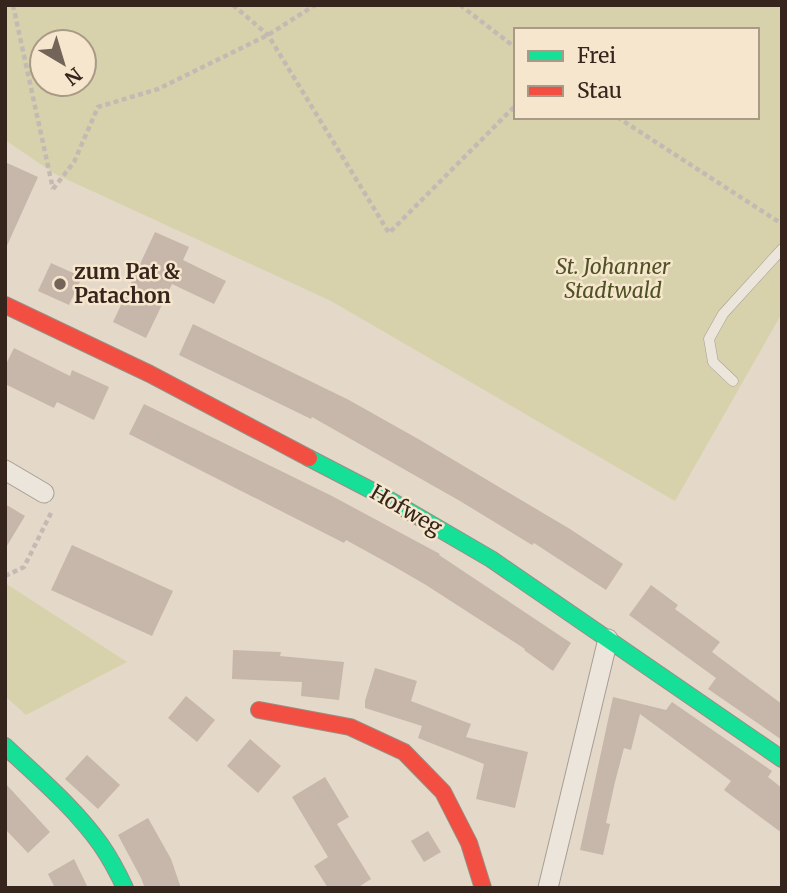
<svg xmlns="http://www.w3.org/2000/svg" width="787" height="893" viewBox="0 0 787 893" font-family="Merriweather,serif">
	<style>
		.green { fill: #d7d2ab; fill-rule: evenodd }
		.building { fill: #c7b6aa }
		.lines { fill: none; stroke-linecap: round; stroke-linejoin: round }
		.lane-casing { stroke: #a89e93; stroke-width: 11 }
		.street-casing { stroke: #a89e93; stroke-width: 21 }
		.fast-casing { stroke: #988e83; stroke-width: 18 }
		.jam-casing { stroke: #988e83; stroke-width: 18 }
		.path { stroke: #c3bbb3; stroke-width: 4.5; stroke-dasharray: 5 3.5; stroke-linecap: butt }
		.lane { stroke: #ebe5dc; stroke-width: 10 }
		.street { stroke: #ebe5dc; stroke-width: 19 }
		.fast { stroke: #16e098; stroke-width: 16 }
		.jam { stroke: #f24e42; stroke-width: 16 }
		.poi-dot { fill: #736459; stroke: #f6e6ce; stroke-width: 2.5 }
		.labels { text-anchor: middle; stroke-width: 5; stroke-linejoin: round; paint-order: stroke }
		.park-label { font-size: 21px; font-style: italic; fill: #4d5322; stroke: #f6e6ce }
		.poi-label { font-size: 21px; font-weight: bold; fill: #36251c; stroke: #f6e6ce; text-anchor: start }
		.street-label { font-size: 21px; fill: #36251c; stroke: #f6e6ce }
	</style>
	<rect width="100%" height="100%" fill="#e4d9c9"/>
	<g class="green">
		<path d="M5,5h777v308l-107,188 -344,-200 -276,-127 -50,-34zM516,30h241v87h-241zM42,42h42v42h-42z"/>
		<path d="M5,583l122,79 -101,53 -21,-19z"/>
	</g>
	<g class="building">
		<path d="M5,162l33,15 -33,73z"/>
		<path d="M155,232l34,15 -6,13 43,21 -12,23 -42,-20 -26,54 -33,-16z"/>
		<path d="M51,263l31,14 -13,28 -31,-14z"/>
		<path d="M193,324l156,76 71,40 150,89 53,35 -17,26 -72,-47 -2,2 -72,-44 -148,-84 -1,2 -132,-64z"/>
		<path d="M14,348l56,28 2,-6 37,17 -15,33 -37,-18 -3,6 -49,-24v-18z"/>
		<path d="M144,404l188,92 108,58 -1,1 132,88 -18,28 -29,-21 1,-1 -99,-64 -31,-18 -49,-27 -2,3 -215,-109z"/>
		<path d="M5,504l20,12 -20,33z"/>
		<path d="M72,545l101,46 -21,45 -101,-46z"/>
		<path d="M651,585l27,20 -3,4 45,33 -8,10 70,52v36l-74,-51 8,-11 -87,-63z"/>
		<path d="M233,650l48,2 -1,4 64,6 -5,38 -38,-4 1,-14 -70,-3z"/>
		<path d="M375,668l42,13 -6,20 60,23 -5,13 62,15 -13,56 -39,-9 8,-35 -66,-26 4,-12 -57,-18v-7z"/>
		<path d="M186,696l29,24 -18,22 -29,-24z"/>
		<path d="M613,697l53,13 6,-8 100,69 -4,6 14,11v45l-58,-43 7,-9 -91,-67 -9,36 -7,-2 -9,34 -9,41 4,1 -7,31 -23,-5z"/>
		<path d="M250,739l31,27 -23,27 -31,-27z"/>
		<path d="M87,755l33,30 -22,24 -33,-30z"/>
		<path d="M325,777l24,40 -12,7 34,55 -14,9h-29l-14,-22 14,-9 -36,-60z"/>
		<path d="M5,783l45,49 -22,21 -23,-24z"/>
		<path d="M148,818l23,41 10,29h-36l-4,-10 -23,-43z"/>
		<path d="M428,831l13,21 -17,10 -13,-21z"/>
		<path d="M74,859l14,29h-33l-7,-14z"/>
	</g>
	<g class="lines">
		<defs>
			<path id="lane" d="M733,381l-20,-19 -4,-23 14,-25 59,-65"/>
			<g id="street">
				<path d="M5,470l39,23"/>
				<path d="M548,888l60,-249"/>
			</g>
			<g id="fast">
				<path d="M309,458l79,41 103,60 291,200"/>
				<path d="M5,746c33,31 69,61 96,99 9,13 17,28 24,43"/>
			</g>
			<g id="jam">
				<path d="M5,305l145,69 159,84"/>
				<path d="M259,710l91,17 54,25 39,40 26,51 14,45"/>
			</g>
		</defs>
		<use href="#lane" class="lane-casing"/>
		<use href="#street" class="street-casing"/>
		<use href="#fast" class="fast-casing"/>
		<use href="#jam" class="jam-casing"/>
		<g class="path">
			<path d="M13,5l40,184"/>
			<path d="M233,5l35,30 121,198 127,-128"/>
			<path d="M460,5l56,43"/>
			<path d="M617,117l165,107"/>
			<path d="M53,189l21,-27 24,-55 60,-18 110,-54 47,-30"/>
			<path d="M5,576l19,-9 28,-56"/>
		</g>
		<use href="#lane" class="lane"/>
		<use href="#street" class="street"/>
		<use href="#fast" class="fast"/>
		<use href="#jam" class="jam"/>
	</g>
	<circle class="poi-dot" cx="60" cy="284" r="7"/>
	<g class="labels">
		<g class="park-label">
			<text x="613" y="274">St. Johanner<tspan x="613" dy="24">Stadtwald</tspan></text>
		</g>
		<g class="poi-label">
			<text x="74" y="279">zum Pat &amp;<tspan x="74" dy="24">Patachon</tspan></text>
		</g>
		<g class="street-label">
			<text transform="translate(406 510) rotate(30)" y="7">Hofweg</text>
		</g>
	</g>
	<rect width="787" height="893" fill="none" stroke="#36251c" stroke-width="14"/>
	<rect x="514" y="28" width="245" height="91" fill="#f6e6ce" stroke="#a99987" stroke-width="2"/>
	<rect x="528" y="51" width="35" height="10" fill="#16e098" stroke="#a99987" stroke-width="2"/>
	<text x="577" y="63" font-size="21" fill="#36251c">Frei</text>
	<rect x="528" y="86" width="35" height="10" fill="#f24e42" stroke="#a99987" stroke-width="2"/>
	<text x="577" y="98" font-size="21" fill="#36251c">Stau</text>
	<g transform="translate(63 63) rotate(142)"><circle r="33" fill="#f6e6ce" stroke="#a99987" stroke-width="2"/>
	<path d="M0-5L12 26L0 18L-12 26Z" fill="#736459"/>
	<text y="-10" font-size="19" font-weight="bold" text-anchor="middle" fill="#36251c">N</text>
	</g>
</svg>
